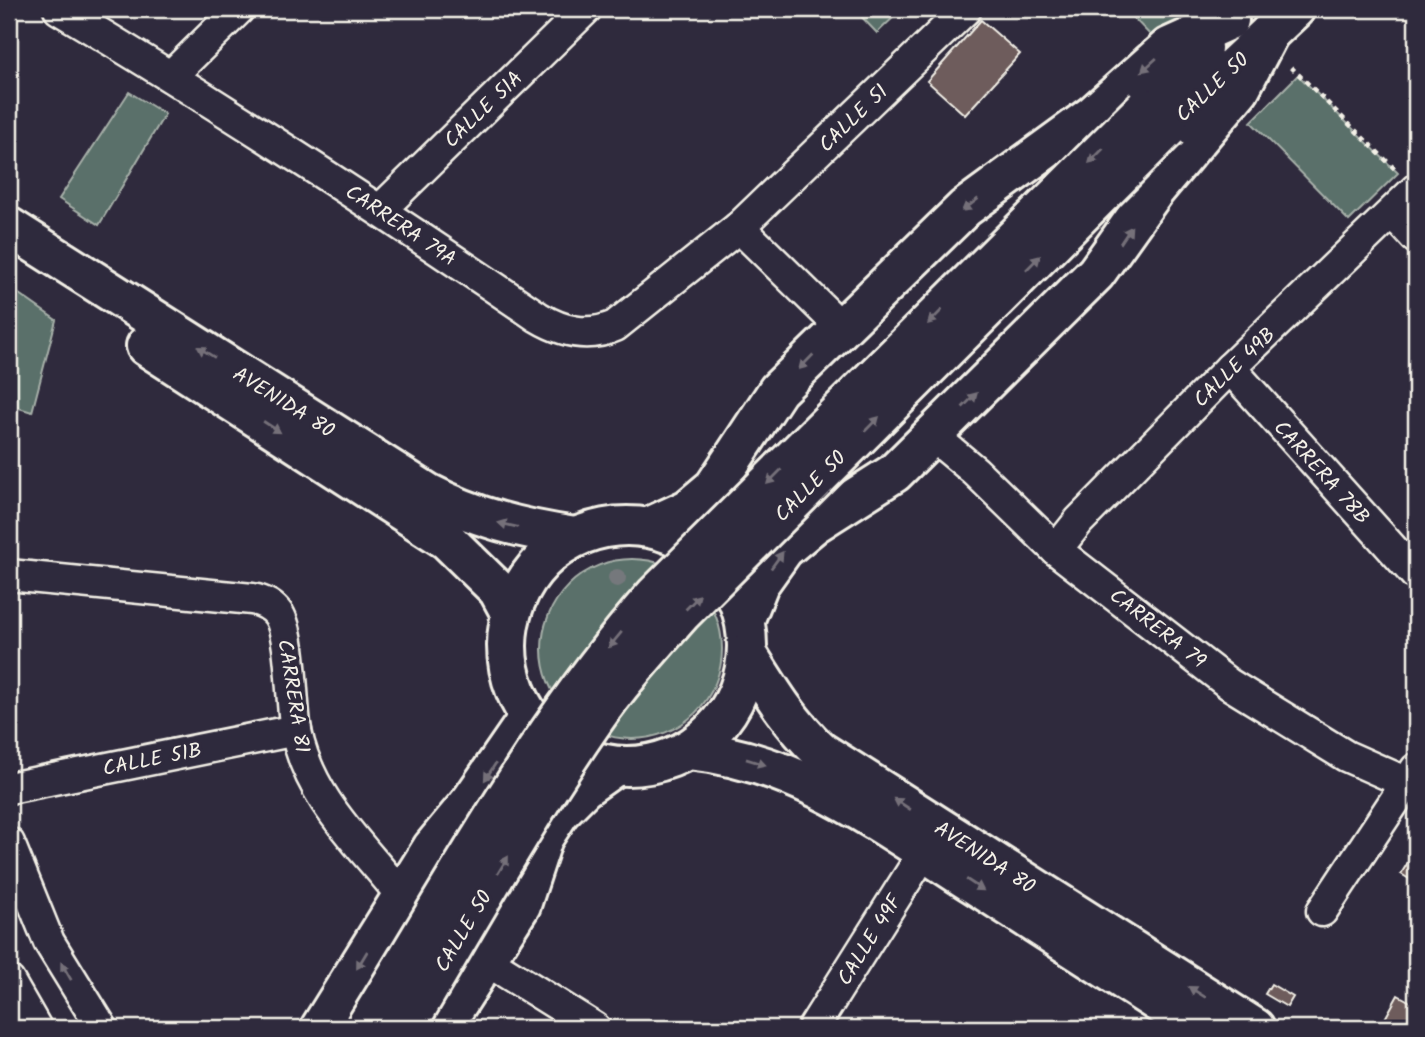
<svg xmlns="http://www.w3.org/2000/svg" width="1425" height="1037" viewBox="0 0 1425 1037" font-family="Kalam,sans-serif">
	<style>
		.green { fill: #5a706a; stroke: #a7b0a9; stroke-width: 2 }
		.building { fill: #6e5b5b; stroke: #f4f1e8; stroke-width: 2 }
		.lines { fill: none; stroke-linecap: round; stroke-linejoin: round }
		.minor-casing { stroke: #f4f1e8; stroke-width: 35 }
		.major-casing { stroke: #f4f1e8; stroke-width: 44 }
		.path { stroke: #f4f1e8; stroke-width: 4.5; stroke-dasharray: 5 5; stroke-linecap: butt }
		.minor { stroke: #2f2a3d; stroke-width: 30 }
		.major { stroke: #2f2a3d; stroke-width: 38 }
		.major-bridge-casing { stroke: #f4f1e8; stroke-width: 44; stroke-linecap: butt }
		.major-bridge { stroke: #2f2a3d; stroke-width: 38 }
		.tree { fill: #75787c }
		.oneway { fill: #747079 }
		.labels { text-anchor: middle; stroke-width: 6; stroke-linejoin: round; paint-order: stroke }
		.street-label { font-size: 21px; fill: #f4f1e8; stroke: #2f2a3d }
	</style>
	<rect width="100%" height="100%" fill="#2f2a3d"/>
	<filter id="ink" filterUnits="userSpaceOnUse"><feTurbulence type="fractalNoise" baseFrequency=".0143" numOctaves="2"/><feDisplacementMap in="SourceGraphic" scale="14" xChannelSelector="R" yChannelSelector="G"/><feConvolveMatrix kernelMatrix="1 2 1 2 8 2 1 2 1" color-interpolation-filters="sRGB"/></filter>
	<g filter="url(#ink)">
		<g class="green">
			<path d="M854,9h39l4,5 -20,19z"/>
			<path d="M1125,9h70l24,26 -35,35z"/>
			<path d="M1298,75l100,98 -49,48 -98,-99z"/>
			<path d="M129,92l36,22 -66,111 -40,-26z"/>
			<path d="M9,287l47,33 -24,92 -23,-7z"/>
			<circle cx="632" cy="649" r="90"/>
		</g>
		<g class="building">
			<path d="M981,20l39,34 -55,61 -38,-34z"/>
			<path d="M1416,849v34l-15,-9z"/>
			<path d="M1271,984l22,13 -6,10 -22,-13z"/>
			<path d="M1398,995l18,10v23h-28l-6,-4z"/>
		</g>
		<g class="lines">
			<defs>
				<g id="minor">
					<path d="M59,9c163,97 322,201 479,308 25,15 50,21 77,9l124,-99 227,-218"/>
					<path d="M171,76l68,-67"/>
					<path d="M380,210l206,-201"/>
					<path d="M1393,213l23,25"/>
					<path d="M739,227l102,100"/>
					<path d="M1230,368l186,207"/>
					<path d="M934,437l41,34 81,79 173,134 117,72 61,27"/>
					<path d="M1056,550l23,-29 151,-153 186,-179"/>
					<path d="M9,575l243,24c11,2 20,6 27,16 13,22 12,87 17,116 14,69 64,112 105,164"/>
					<path d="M9,788l287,-58"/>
					<path d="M9,843l40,99 53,86"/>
					<path d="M1322,911l94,-142"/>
					<path d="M486,960l109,68"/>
					<path d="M9,981l27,47"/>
					<path d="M813,1028l111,-176"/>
				</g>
				<g id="major">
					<path d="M1145,108l57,-60"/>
					<path d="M1168,128l127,-119"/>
					<path d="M9,227l419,266c48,25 94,36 147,44"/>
					<path d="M146,346l301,194 51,50 13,24"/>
					<circle cx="627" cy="646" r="120"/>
					<path d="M649,527l39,-18 26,-22 64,-97 187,-182 129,-94 75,-67 60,-27"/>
					<path d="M745,619l14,-35 25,-35 30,-25 80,-51 202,-200 60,-84 84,-100 30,-57"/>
					<path d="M747,653c22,35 42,69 73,98l435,277"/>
					<path d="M689,750c111,11 194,76 285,134 75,48 149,96 224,144"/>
					<path d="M320,1028l112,-180 39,-47 58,-84"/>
					<path d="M442,1028l79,-123 22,-67 17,-26 24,-24 31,-22"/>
				</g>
			</defs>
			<use href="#minor" class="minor-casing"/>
			<use href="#major" class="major-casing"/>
			<path class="path" d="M1291,67l107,105"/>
			<use href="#minor" class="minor"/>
			<use href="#major" class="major"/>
			<defs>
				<g id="major-bridge">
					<path d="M365,1028c92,-148 175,-304 291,-434l489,-486"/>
					<path d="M405,1028c62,-103 120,-209 189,-308 26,-38 58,-73 88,-107l486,-485"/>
				</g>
			</defs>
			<use href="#major-bridge" class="major-bridge-casing"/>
			<use href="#major-bridge" class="major-bridge"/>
		</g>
		<circle class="tree" cx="617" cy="578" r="9"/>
		<defs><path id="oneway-solid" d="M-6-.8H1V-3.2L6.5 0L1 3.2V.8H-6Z" transform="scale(1.75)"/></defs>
		<g class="oneway">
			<use href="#oneway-solid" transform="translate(1149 65) rotate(138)"/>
			<use href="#oneway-solid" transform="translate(1096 156) rotate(135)"/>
			<use href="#oneway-solid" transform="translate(970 205) rotate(143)"/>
			<use href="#oneway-solid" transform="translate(1126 235) rotate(-56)"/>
			<use href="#oneway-solid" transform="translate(1033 263) rotate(-45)"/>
			<use href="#oneway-solid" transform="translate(935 317) rotate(135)"/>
			<use href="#oneway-solid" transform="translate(206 352) rotate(-148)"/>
			<use href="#oneway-solid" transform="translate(806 362) rotate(134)"/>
			<use href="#oneway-solid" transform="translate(970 400) rotate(-45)"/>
			<use href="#oneway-solid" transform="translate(872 424) rotate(-45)"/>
			<use href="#oneway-solid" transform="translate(272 427) rotate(33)"/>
			<use href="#oneway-solid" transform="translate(774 477) rotate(135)"/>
			<use href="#oneway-solid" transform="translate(508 525) rotate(-167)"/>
			<use href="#oneway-solid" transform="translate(777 560) rotate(-54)"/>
			<use href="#oneway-solid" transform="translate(693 602) rotate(-45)"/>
			<use href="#oneway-solid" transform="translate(615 640) rotate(130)"/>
			<use href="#oneway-solid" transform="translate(756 762) rotate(17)"/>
			<use href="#oneway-solid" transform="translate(490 772) rotate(123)"/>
			<use href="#oneway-solid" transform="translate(902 804) rotate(-147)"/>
			<use href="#oneway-solid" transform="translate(503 865) rotate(-59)"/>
			<use href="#oneway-solid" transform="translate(975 885) rotate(33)"/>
			<use href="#oneway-solid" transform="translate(362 960) rotate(121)"/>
			<use href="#oneway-solid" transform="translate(66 971) rotate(-120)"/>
			<use href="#oneway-solid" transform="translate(1197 992) rotate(-148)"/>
		</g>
	</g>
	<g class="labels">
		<g class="street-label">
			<text transform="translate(1212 87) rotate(-43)" y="7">CALLE 50</text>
			<text transform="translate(483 109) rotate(-44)" y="7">CALLE 51A</text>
			<text transform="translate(853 118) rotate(-44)" y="7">CALLE 51</text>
			<text transform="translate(401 225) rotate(34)" y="7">CARRERA 79A</text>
			<text transform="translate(1234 367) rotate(-44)" y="7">CALLE 49B</text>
			<text transform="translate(284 402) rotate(32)" y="7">AVENIDA 80</text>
			<text transform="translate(1322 472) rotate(48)" y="7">CARRERA 78B</text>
			<text transform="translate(810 486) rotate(-45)" y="7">CALLE 50</text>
			<text transform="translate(1158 628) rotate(38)" y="7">CARRERA 79</text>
			<text transform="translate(294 696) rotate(81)" y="7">CARRERA 81</text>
			<text transform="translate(152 759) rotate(-11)" y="7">CALLE 51B</text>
			<text transform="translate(985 857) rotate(33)" y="7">AVENIDA 80</text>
			<text transform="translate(463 931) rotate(-59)" y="7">CALLE 50</text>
			<text transform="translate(869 940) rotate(-58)" y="7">CALLE 49F</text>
		</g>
	</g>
	<rect width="1425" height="1037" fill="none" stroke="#2f2a3d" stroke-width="35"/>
	<rect x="18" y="18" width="1390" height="1002" fill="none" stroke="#f4f1e8" stroke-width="2.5" filter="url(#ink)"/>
</svg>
